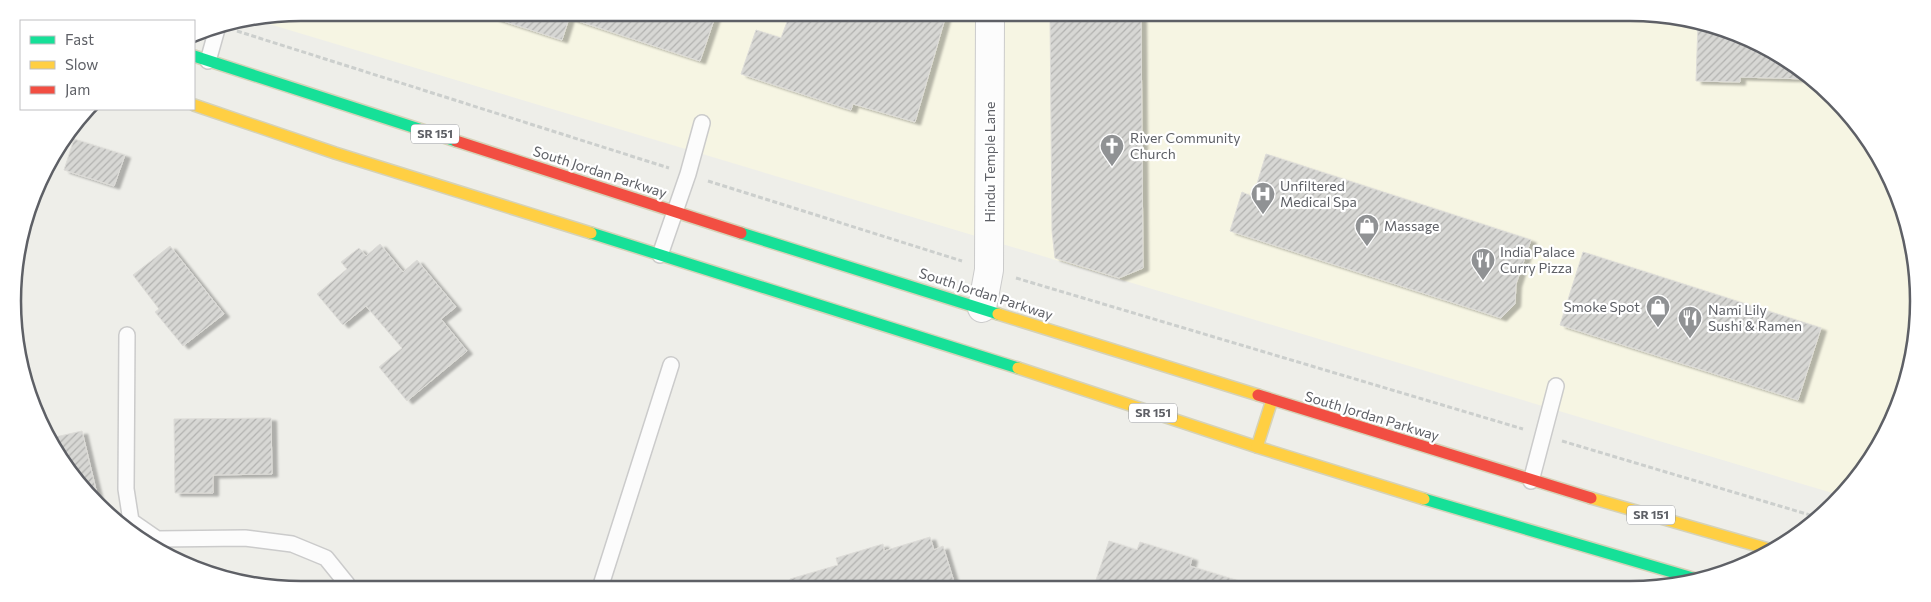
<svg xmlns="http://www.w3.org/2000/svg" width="1931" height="602" viewBox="0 0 1931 602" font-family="Commissioner,sans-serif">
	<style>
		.commercial { fill: #f6f5e3 }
		.building { fill: url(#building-hatch); stroke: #dddcd8; filter: url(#shadow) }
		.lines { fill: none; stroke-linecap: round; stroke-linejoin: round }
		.lane-casing { stroke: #cbcbcb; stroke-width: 18 }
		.street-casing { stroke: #cbcbcb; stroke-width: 30 }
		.fast-casing { stroke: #d5d2b8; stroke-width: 14 }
		.slow-casing { stroke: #d5d2b8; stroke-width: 14 }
		.jam-casing { stroke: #d5d2b8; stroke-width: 14 }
		.path { stroke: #cccfcd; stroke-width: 3; stroke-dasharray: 5 2.5; stroke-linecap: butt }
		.lane { stroke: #fcfcfc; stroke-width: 15 }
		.street { stroke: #fcfcfc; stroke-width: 28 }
		.fast { stroke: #16e098; stroke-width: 11 }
		.slow { stroke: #ffcf43; stroke-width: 11 }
		.jam { stroke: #f24e42; stroke-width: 11 }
		.labels { text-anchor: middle; stroke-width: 4.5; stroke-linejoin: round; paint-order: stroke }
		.shield { fill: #fff; stroke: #8e9094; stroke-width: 1 }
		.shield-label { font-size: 12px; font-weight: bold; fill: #5e6066 }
		.poi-label { font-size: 14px; fill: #5e6066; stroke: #fff; text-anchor: start }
		.street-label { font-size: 14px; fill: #5e6066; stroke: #fff }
		.rim { fill: none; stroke: #5e6066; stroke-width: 2.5 }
	</style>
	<defs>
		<pattern id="building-hatch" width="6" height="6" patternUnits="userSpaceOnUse" patternTransform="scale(1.25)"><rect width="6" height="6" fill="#d7d7d4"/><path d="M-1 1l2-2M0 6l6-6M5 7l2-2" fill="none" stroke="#b2b2b0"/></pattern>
		<filter id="shadow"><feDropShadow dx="5.5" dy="3" stdDeviation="1" flood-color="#0004"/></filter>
	</defs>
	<rect width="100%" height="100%" fill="#eeeee9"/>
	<path class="commercial" d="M301,13l1386,5 104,43 79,80 43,104v113l-33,87 -41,50 -1580,-474z"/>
	<g class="building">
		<path d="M495,13l75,1h146l-16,47 -131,-43 -7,22 -68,-22z"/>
		<path d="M790,14l156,1 -31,107 -62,-18 -2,6 -110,-36 15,-44 25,8z"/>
		<path d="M1050,16h91l2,252 -24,10 -64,-20 -3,-27z"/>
		<path d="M1698,23l93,38 17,18 -68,-2v5l-44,-1z"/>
		<path d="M74,139l51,16 -11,31 -50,-16z"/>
		<path d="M1266,154l265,86 -15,44 -1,20 -14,14 -271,-87 12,-39 11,5z"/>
		<path d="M380,244l23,28 14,-12 39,47 -15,12 26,32 -60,50 -28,-34 23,-19 -36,-42 -23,19 -26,-31 30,-25 -6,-7 18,-14 7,8z"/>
		<path d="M170,246l54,68 -41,32 -28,-34 4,-3 -26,-34z"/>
		<path d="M1583,252l238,76 -23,72 -238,-75z"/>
		<path d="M271,418l1,56 -59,1v18h-38l-1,-74z"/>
		<path d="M82,431l16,67 -37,-36 -10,-24z"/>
		<path d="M930,537l4,13 9,-4 12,39h-165v-6l48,-14 -2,-7 47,-14 1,7z"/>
		<path d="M1109,541l28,9 3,-8 52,16 -2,8 49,15 -1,5h-144z"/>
	</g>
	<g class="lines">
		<defs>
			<g id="lane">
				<path d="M208,61l9,-32"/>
				<path d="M660,255l28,-81 14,-51"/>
				<path d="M127,335l-1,154 5,32 26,18 88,-1 47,6 34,14 21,26"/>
				<path d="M1531,481l25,-95"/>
				<path d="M601,585l70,-220"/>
			</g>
			<path id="street" d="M982,308l7,-38 1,-255"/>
			<g id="fast">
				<path d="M194,56l262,85"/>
				<path d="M591,233l427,135"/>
				<path d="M741,233l257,81"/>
				<path d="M1424,499l272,80"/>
			</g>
			<g id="slow">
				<path d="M194,105l141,48 256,80"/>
				<path d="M998,314l260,81"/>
				<path d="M1018,368l239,79 167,52"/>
				<path d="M1257,447l15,-47"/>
				<path d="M1591,498l181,52"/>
			</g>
			<g id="jam">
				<path d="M456,141l285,92"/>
				<path d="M1258,395l333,103"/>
			</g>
		</defs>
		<use href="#lane" class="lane-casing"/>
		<use href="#street" class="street-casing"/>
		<use href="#fast" class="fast-casing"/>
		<use href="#slow" class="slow-casing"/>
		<use href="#jam" class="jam-casing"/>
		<g class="path">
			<path d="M237,31l432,137"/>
			<path d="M708,181l254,80"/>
			<path d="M1016,278l507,151"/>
			<path d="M1562,441l258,77"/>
		</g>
		<use href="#lane" class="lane"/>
		<use href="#street" class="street"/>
		<use href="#fast" class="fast"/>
		<use href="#slow" class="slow"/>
		<use href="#jam" class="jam"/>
	</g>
	<defs>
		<symbol id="church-pin" viewBox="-11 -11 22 30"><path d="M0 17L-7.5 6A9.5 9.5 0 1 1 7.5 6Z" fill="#909294" stroke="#fff"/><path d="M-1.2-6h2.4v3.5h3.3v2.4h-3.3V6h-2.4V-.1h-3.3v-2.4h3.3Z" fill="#fff"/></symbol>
		<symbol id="hospital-pin" viewBox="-11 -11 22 30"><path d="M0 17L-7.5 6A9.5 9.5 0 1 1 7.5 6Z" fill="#909294" stroke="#fff"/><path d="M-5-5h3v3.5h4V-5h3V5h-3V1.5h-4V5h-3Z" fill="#fff"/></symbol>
		<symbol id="shop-pin" viewBox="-11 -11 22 30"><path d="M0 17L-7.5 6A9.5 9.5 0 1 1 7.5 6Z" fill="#909294" stroke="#fff"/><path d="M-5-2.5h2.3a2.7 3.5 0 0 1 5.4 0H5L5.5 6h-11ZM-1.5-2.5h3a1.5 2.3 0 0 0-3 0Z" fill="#fff"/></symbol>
		<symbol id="restaurant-pin" viewBox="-11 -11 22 30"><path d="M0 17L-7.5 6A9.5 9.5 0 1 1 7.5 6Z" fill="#909294" stroke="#fff"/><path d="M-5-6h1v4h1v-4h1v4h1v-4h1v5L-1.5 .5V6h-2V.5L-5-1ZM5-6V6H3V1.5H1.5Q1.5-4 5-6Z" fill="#fff"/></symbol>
	</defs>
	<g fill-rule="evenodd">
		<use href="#church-pin" x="1098" y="132" width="28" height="38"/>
		<use href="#hospital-pin" x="1249" y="180" width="28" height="38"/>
		<use href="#shop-pin" x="1353" y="212" width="28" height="38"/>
		<use href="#restaurant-pin" x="1469" y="246" width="28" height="38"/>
		<use href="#shop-pin" x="1644" y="293" width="28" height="38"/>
		<use href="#restaurant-pin" x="1676" y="304" width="28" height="38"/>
	</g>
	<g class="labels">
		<g class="shield">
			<rect x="411" y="124.5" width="48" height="19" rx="4"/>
			<rect x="1129" y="403.5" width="48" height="19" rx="4"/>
			<rect x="1627" y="505.5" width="48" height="19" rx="4"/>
		</g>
		<g class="shield-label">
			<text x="435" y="138">SR 151</text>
			<text x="1153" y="417">SR 151</text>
			<text x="1651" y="519">SR 151</text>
		</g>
		<g class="poi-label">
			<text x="1130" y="143">River Community<tspan x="1130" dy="16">Church</tspan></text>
			<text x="1280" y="191">Unfiltered<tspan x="1280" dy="16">Medical Spa</tspan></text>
			<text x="1384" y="231">Massage</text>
			<text x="1500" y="257">India Palace<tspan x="1500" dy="16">Curry Pizza</tspan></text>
			<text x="1640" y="312" text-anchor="end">Smoke Spot</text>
			<text x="1708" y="315">Nami Lily<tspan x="1708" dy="16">Sushi &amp; Ramen</tspan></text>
		</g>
		<g class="street-label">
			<text transform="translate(990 162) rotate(-90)" y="5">Hindu Temple Lane</text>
			<text transform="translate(600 172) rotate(18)" y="5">South Jordan Parkway</text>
			<text transform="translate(986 294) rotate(18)" y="5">South Jordan Parkway</text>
			<text transform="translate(1372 416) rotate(17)" y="5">South Jordan Parkway</text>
		</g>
	</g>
	<path d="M0 0H1931V602H0ZM301 21H1630A280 280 0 0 1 1910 301V301A280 280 0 0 1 1630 581H301A280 280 0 0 1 21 301V301A280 280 0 0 1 301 21Z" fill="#fff" fill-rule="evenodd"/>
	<path class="rim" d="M301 21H1630A280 280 0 0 1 1910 301V301A280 280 0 0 1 1630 581H301A280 280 0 0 1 21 301V301A280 280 0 0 1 301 21Z"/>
	<rect x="20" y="20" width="175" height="90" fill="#ffffff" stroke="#bfbfc2"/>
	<rect x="30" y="36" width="25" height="8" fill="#16e098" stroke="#bfbfc2"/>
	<text x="65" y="45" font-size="15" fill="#5e6066">Fast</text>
	<rect x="30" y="61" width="25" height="8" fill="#ffcf43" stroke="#bfbfc2"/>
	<text x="65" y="70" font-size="15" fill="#5e6066">Slow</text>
	<rect x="30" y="86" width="25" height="8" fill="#f24e42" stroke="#bfbfc2"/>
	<text x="65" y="95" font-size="15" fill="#5e6066">Jam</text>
</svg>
